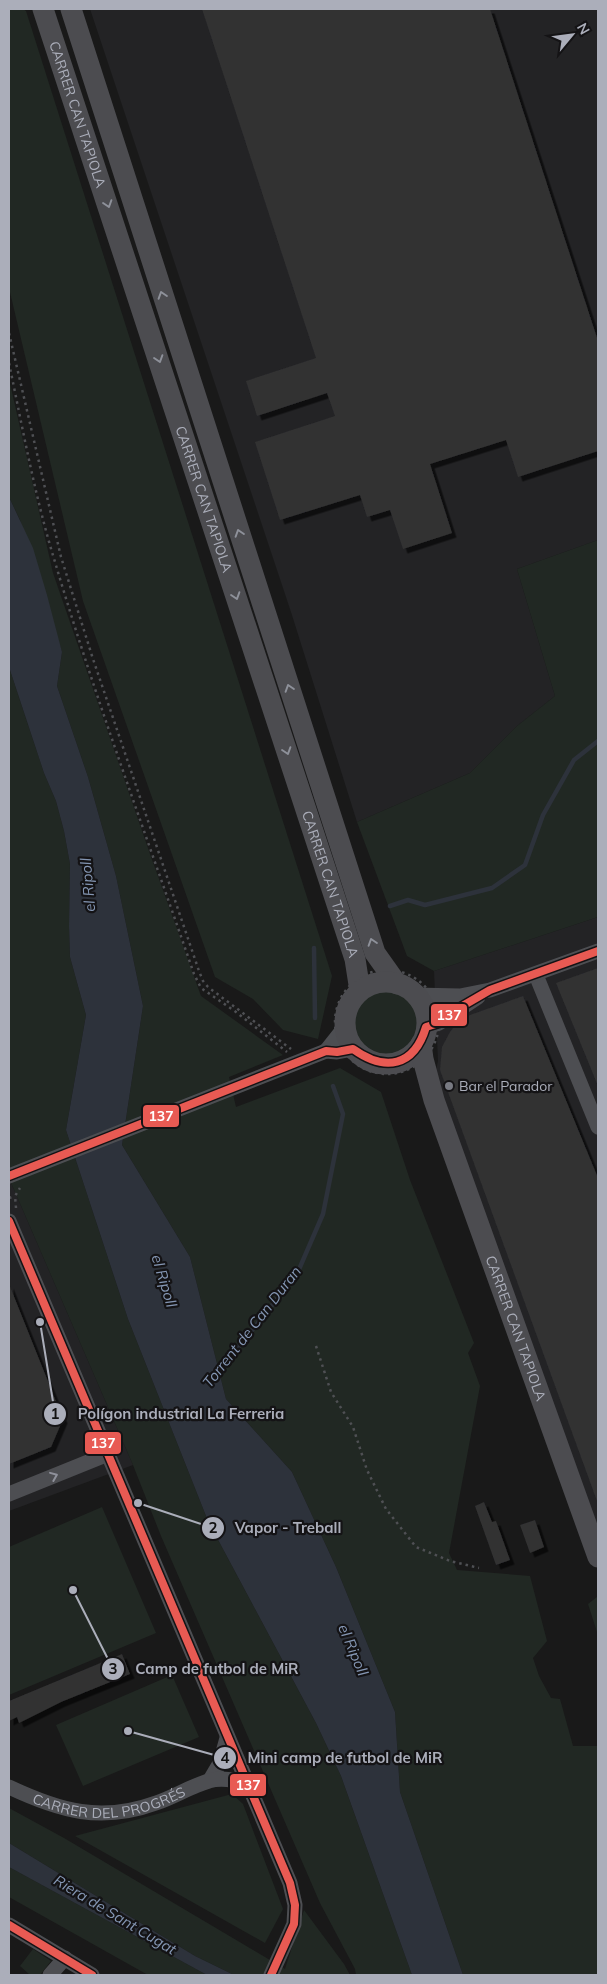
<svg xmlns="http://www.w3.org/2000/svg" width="607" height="1984" viewBox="0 0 607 1984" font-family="Mulish,sans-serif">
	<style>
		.built { fill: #232325 }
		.green { fill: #212823 }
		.water { fill: #2d323b }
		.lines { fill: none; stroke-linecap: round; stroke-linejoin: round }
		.stream { stroke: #2d323b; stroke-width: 4.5 }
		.building { fill: #313132; filter: url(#shadow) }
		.path { stroke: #4f5054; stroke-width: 2.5; stroke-dasharray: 2.5 4; stroke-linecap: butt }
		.street { stroke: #4d4e52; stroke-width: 15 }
		.secondary { stroke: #4c4c50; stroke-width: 21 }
		.bus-1-casing { stroke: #141315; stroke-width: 11 }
		.bus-1 { stroke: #e85a53; stroke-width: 8 }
		.oneway { stroke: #8e919a }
		.oneway2 { stroke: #8f919b }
		.poi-dot { fill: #787a82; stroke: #141315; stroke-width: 2 }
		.labels { text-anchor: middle; stroke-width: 4.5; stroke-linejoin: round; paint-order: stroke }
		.street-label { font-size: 14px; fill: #abaeba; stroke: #141315 }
		.poi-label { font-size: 14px; fill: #abaeba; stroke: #141315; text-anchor: start }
		.water-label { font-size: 15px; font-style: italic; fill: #8496b3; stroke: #141315 }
		.leader { fill: none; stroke: #abaeba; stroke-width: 2 }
		.callout-dot { fill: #abaeba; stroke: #141315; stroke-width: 2 }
		.mark-label { font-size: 15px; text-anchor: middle; font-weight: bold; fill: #111 }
		.callout-label { font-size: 15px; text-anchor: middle; font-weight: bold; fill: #abaeba; stroke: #141315; stroke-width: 4.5; stroke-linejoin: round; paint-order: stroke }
		.line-badge { stroke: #141315; stroke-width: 2 }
		.badge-label { font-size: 14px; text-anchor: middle; font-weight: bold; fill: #fff }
	</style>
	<defs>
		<filter id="shadow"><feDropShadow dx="4.5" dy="4.5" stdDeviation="0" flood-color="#0009"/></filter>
	</defs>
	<rect width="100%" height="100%" fill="#191919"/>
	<g class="built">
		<path d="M90,9h508v531l-81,29 38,127 -38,30 -47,47 -113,49 -66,-210z"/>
		<path d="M598,917v620l-164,-458 4,-18 -4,-90z"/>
		<path d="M9,1178l124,287 -124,46z"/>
	</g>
	<g class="green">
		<path d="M9,9h14l3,2 306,965 -14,63 -35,-9 -30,-31 -38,-22 -132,-376 -74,-313z"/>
		<path d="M9,379l44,194 97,281 51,142 82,59 -54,22 7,30 104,-39 41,24 29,88 64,163 -6,10 12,33 -31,167 8,17 73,6 17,65 -14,17 6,18 12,22 9,1 13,47h25v229h-135l-63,-183 -5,-80 -59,-145 -44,-95 -66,-73 -36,-142 -68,-112 21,-139 -27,-130 -28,-99 -31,-91 5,-34 -42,-132 -11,-23z"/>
		<path d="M598,540v377l-164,54 -27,-15 -50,-134 113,-49 47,-47 38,-30 -38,-127z"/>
		<path d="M9,667l35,106 12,28 8,30 6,33 -1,62 1,31 16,58 -20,115 62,189 80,202 108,202 25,53 71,199h-56l-1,-6 -35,-66 -159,-367 -28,-71 -124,-287z"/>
		<circle cx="386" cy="1023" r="33"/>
		<path d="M102,1507l54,126 -147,62v-148z"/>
		<path d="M597,1597l1,4v34l-10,-31z"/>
		<path d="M172,1675l27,62 -116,49 -27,-61z"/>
		<path d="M232,1794l11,10 40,105 -18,34 -190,-107z"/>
		<path d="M9,1808l55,30 221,131 19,-59 40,54 6,11h-116l-39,-19 -186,-113z"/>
		<path d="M9,1867l198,108h-59l-139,-78z"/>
		<path d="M33,1949l18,12 -11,14h-10l-10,-9z"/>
	</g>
	<g class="water">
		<path d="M9,497l24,51 14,47 15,57 -5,34 31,91 28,99 27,130 -21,139 68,112 36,142 66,73 44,95 59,145 5,80 63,183h-51l-71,-199 -25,-53 -108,-202 -80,-202 -62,-189 20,-115 -16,-58 -1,-31 1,-62 -6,-33 -8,-30 -12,-28 -35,-106z"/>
		<path d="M9,1843l186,113 39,19h-27l-198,-108z"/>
	</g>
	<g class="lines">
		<g class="stream">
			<path d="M390,906l18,-6 17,5 67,-17 33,-23 18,-50 31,-55 24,-19"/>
			<path d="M314,948l1,70"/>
			<path d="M217,1374l80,-100 26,-60 20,-100 -10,-28"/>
		</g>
	</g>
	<g class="building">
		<path d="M202,9h288l108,332v110l-80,26 -12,-37 -76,24 22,69 -49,16 -13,-39 -23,7 -7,-22 -80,25 -25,-78 80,-26 -8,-23 -70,23 -11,-35 70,-23z"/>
		<path d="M598,968v118l-42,-103z"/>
		<path d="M523,996l75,182 -1,323 -157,-431 2,-23 8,-15 6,-8 14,-9z"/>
		<path d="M9,1284l54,135 -12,28 -42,17z"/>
		<path d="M484,1502l8,20 4,-1 14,39 -14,5 -21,-59z"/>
		<path d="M535,1520l9,27 -14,6 -10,-28z"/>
		<path d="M122,1654l8,20 -69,28 -42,21 -2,-6 -8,4v-20z"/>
	</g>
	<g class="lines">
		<g class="path">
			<path d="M9,333l52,224 32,102 106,312 4,10 5,6 83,62"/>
			<path d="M9,363c14,67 26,134 46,199 41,139 92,275 139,412l7,14 35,24 51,40"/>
			<circle cx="387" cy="1022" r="52"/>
			<path d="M9,1198l6,-2"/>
			<path d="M16,1208l-1,-12 5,-8"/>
			<path d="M316,1346l15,46 22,35 14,43 19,39 30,38 34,14 29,7"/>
		</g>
		<g class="street">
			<path d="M536,975l62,152"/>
			<path d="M415,995l45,1 30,-6 108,-39"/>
			<path d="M426,1027l13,-4 39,-26"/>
			<path d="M326,1051l19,-24"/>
			<path d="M9,1176l317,-125 11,1 16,-3"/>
			<path d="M9,1221l281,662 5,22 -1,19 -23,51"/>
			<path d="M9,1494l99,-40"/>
			<path d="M210,1780l10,-17 7,-25"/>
			<path id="s1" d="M9,1787c51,24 92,36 147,16 18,-6 35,-17 53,-22 12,-4 26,-1 38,2"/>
			<path d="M9,1925l83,50"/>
			<path d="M50,1975l15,-17"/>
		</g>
		<g class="secondary">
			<path id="s2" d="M43,9l312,950 5,32"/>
			<path d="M71,9l304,944 22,31"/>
			<circle cx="386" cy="1023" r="41"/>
			<path id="s3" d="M421,1044l2,15 11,41 164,457"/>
		</g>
		<defs>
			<g id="bus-1">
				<path d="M9,1176l317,-125 11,1 16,-3c32,23 61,18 73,-22l13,-4 20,-15 31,-18 108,-39"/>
				<path d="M9,1221l281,662 5,22 -1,19 -23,51"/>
				<path d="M9,1925l83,50"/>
			</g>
		</defs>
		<use href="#bus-1" class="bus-1-casing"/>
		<use href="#bus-1" class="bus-1"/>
	</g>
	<defs><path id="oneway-chevron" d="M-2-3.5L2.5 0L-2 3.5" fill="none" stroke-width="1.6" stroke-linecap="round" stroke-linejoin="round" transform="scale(1.25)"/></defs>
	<g class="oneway">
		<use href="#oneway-chevron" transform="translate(108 204) rotate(72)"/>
		<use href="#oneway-chevron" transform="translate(162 295) rotate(-108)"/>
		<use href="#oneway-chevron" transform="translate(159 359) rotate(72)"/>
		<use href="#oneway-chevron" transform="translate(239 533) rotate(-108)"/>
		<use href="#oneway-chevron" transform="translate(236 596) rotate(72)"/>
		<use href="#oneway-chevron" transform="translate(289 688) rotate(-108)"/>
		<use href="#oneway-chevron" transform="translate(287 751) rotate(72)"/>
		<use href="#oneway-chevron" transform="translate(372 942) rotate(-108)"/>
	</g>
	<use class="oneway2" href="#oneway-chevron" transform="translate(54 1476) rotate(-22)"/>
	<circle class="poi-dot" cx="449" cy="1086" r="5"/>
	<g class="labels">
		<g class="street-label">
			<text dy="5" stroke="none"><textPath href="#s2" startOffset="111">CARRER CAN TAPIOLA</textPath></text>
			<text dy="5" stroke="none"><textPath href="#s2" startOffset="516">CARRER CAN TAPIOLA</textPath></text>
			<text dy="5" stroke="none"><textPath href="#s2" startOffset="921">CARRER CAN TAPIOLA</textPath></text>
			<text dy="5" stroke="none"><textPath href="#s3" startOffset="300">CARRER CAN TAPIOLA</textPath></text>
			<text dy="5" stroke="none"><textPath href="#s1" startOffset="105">CARRER DEL PROGRÉS</textPath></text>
		</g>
		<g class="poi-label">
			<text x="459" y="1091">Bar el Parador</text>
		</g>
		<g class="water-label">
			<text transform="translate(88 885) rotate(-95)" y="5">el Ripoll</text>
			<text transform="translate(164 1281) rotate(73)" y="5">el Ripoll</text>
			<text transform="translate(252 1327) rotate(-52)" y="5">Torrent de Can Duran</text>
			<text transform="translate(353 1650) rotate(67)" y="5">el Ripoll</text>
			<text transform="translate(115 1915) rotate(31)" y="5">Riera de Sant Cugat</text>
		</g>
	</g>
	<path class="leader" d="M40 1322L55 1414M138 1503L213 1528M73 1590L113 1669M128 1731L225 1758"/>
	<g class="callout-dot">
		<circle cx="40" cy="1322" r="5"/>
		<circle cx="138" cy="1503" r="5"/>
		<circle cx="73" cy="1590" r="5"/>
		<circle cx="128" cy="1731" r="5"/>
		<circle cx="55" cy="1414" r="12"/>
		<circle cx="213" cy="1528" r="12"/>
		<circle cx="113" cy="1669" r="12"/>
		<circle cx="225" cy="1758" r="12"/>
	</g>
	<g class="mark-label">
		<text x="55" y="1419">1</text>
		<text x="213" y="1533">2</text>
		<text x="113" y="1674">3</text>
		<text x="225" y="1763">4</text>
	</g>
	<g class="callout-label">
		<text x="181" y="1419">Polígon industrial La Ferreria</text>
		<text x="288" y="1533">Vapor - Treball</text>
		<text x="217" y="1674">Camp de futbol de MiR</text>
		<text x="345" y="1763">Mini camp de futbol de MiR</text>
	</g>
	<g class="line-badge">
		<rect x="430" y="1003" width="38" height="24" rx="5" fill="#e85a53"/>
		<rect x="142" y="1104" width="38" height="24" rx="5" fill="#e85a53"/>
		<rect x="84" y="1431" width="38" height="24" rx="5" fill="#e85a53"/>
		<rect x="229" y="1773" width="38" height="24" rx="5" fill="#e85a53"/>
	</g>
	<g class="badge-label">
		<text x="449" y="1020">137</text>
		<text x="161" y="1121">137</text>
		<text x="103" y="1448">137</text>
		<text x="248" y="1790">137</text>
	</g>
	<rect width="607" height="1984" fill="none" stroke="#abaeba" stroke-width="20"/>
	<g transform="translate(572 35) rotate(61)" stroke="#141315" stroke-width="4" paint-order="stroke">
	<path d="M0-4L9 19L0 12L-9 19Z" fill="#abaeba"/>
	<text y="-8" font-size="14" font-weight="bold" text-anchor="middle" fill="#abaeba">N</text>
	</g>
</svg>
